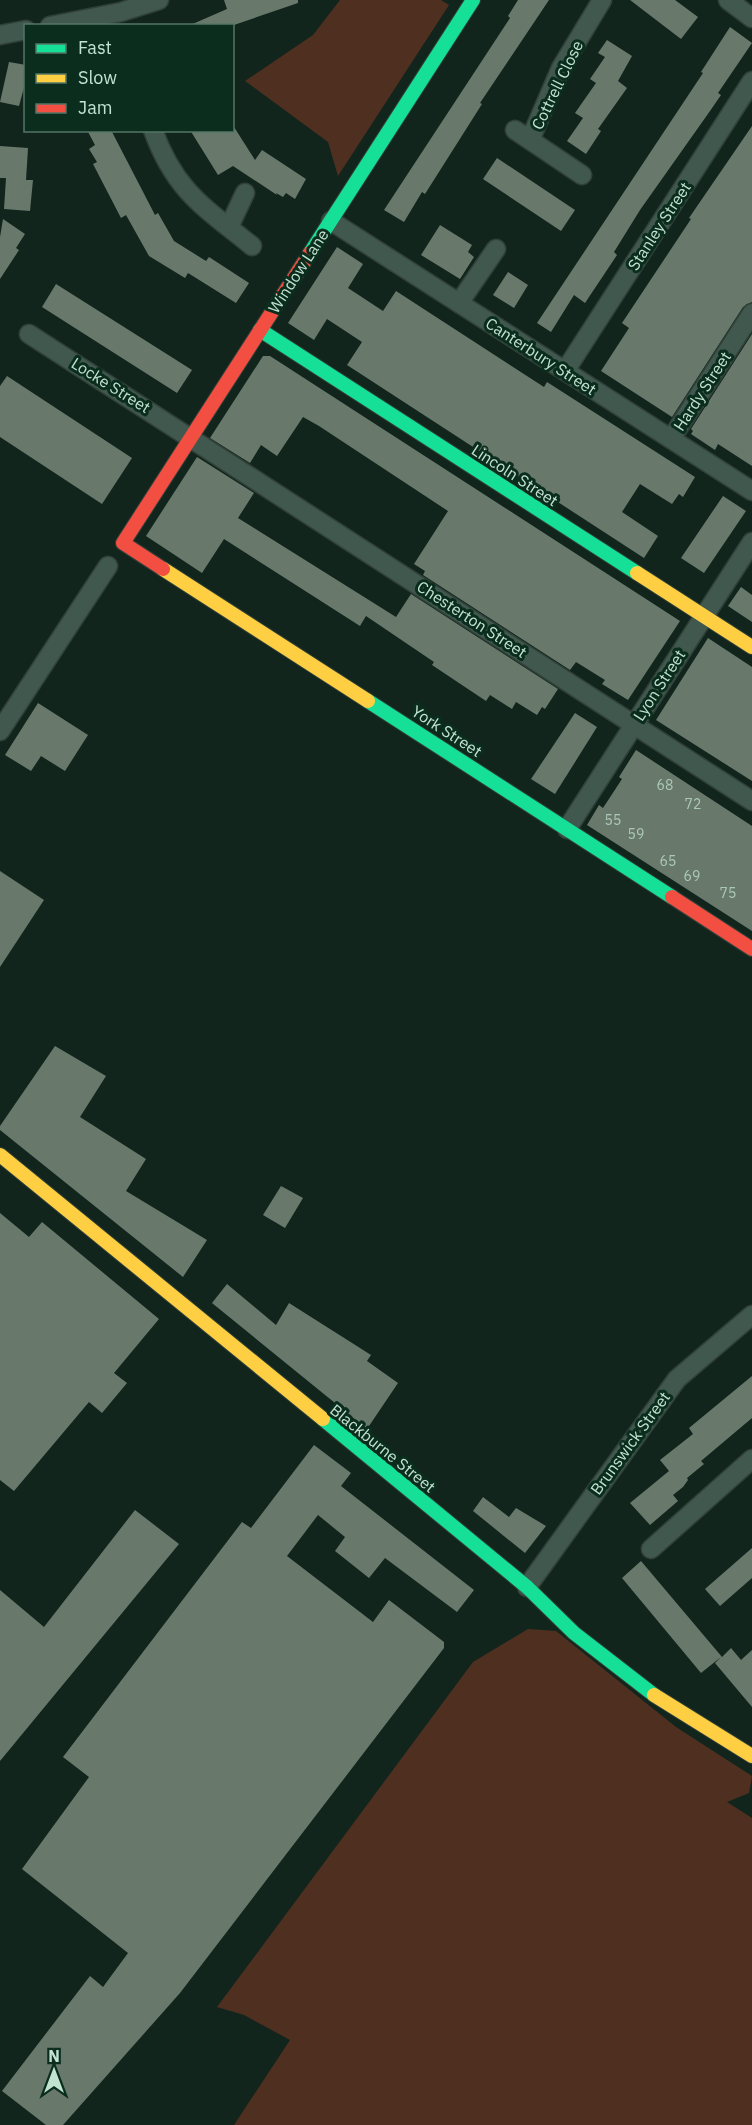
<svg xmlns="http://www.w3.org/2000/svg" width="752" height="2125" viewBox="0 0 752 2125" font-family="'IBM Plex Sans',sans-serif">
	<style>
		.green { fill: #4f2f20 }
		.building { fill: #68796c }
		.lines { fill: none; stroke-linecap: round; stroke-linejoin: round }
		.street-casing { stroke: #314139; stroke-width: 21 }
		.fast-casing { stroke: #314139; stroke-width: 16 }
		.slow-casing { stroke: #314139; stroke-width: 16 }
		.jam-casing { stroke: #314139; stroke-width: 16 }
		.street { stroke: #40584e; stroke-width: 18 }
		.fast { stroke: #16e098; stroke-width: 14 }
		.slow { stroke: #ffcf43; stroke-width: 14 }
		.jam { stroke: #f24e42; stroke-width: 14 }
		.labels { text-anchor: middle; stroke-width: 6; stroke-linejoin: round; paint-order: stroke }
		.number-label { font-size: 14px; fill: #acc8b8 }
		.street-label { font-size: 16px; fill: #c3e3d1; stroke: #0a2d1e }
	</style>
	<rect width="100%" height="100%" fill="#12251d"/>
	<g class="green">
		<path d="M340,0h101l8,5 -111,171 -10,-34 -83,-61 68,-46z"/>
		<path d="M528,1629l28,2 120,96 76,49 -3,17 -22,9 25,16v307h-518l56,-85 -46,-25 -27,-8 256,-345z"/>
	</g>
	<g class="building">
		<path d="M224,0h74v3l-67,23h-43l39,-17z"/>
		<path d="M518,0h31l-69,103 2,1 -57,90 -3,-2 -18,30 -20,-12 126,-192 -2,-2z"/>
		<path d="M630,0h45l23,17 -17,22z"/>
		<path d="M730,27l22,16 -34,50 3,2 -11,16 -70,99 -26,42 3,3 -32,48 -11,-8 -23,37 -14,-9 166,-250 -2,-1z"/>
		<path d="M607,40l25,16 -14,25 9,7 -29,41 3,2 -15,23 -19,-13 16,-23 -8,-5 21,-30 -6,-4 15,-22 -7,-4z"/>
		<path d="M9,62l17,3v15l-7,26 -19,-4z"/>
		<path d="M752,126v176l-9,5 -71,110 -71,-46 28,-43 -7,-5 69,-104 -2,-1z"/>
		<path d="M234,127l21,33 7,-10 44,29 -11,20 -9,-6 -3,4 -7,-4 1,2 -44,-29 -15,9 -28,-45h42z"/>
		<path d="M87,130h24l44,85 3,-2 16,28 32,20 3,-4 40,26 -13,20 -48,-30 -3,5 -36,-22 -23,-41 -5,3 -28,-54 4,-2 -8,-13 6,-4z"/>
		<path d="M0,146l28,2 -2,32h7l-3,31 -26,-2 2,-31h-6z"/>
		<path d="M497,158l78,52 -14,21 -78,-52z"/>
		<path d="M3,219l22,15 -9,14 3,2 -19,29v-42z"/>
		<path d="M440,225l32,20 -4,7 6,5 -14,22 -39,-24z"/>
		<path d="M337,247l26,17 -15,24 35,23 13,-20 148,96 3,-5 148,95 -12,20 -4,-3 -7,10 -32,-20 -18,28 36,24 -14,22 -297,-193 15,-23 -35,-23 -13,21 -26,-17z"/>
		<path d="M508,272l20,13 -14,23 -21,-13z"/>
		<path d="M56,284l136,86 -15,23 -135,-86z"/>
		<path d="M752,334v132l-34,-22 -3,6 -24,-16 2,-3 -2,-2z"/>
		<path d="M263,356h7l410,265 -52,79 -26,-16 3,-4 -29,-18 -6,8 -147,-95 2,-4 -11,-7 34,-53 -129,-85 -16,-9 -26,39 -16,-11 -11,18 -40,-25z"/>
		<path d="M7,376l125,82 -30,46 -102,-67v-51z"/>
		<path d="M197,457l57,36 -16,25 158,99 15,-23 147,95 -13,20 -3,-2 -5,8 -21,-13 -4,7 -22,-14 -4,6 -54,-36 2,-3 -68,-46 -6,10 -136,-87 -22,34 -56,-37z"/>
		<path d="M723,496l23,15 -42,62 -23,-15z"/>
		<path d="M741,587l11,8v27l-24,-16z"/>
		<path d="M708,638l44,29v114l-96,-61z"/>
		<path d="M38,703l50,32 -23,36 -24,-15 -10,15 -26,-16z"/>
		<path d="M575,713l22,14 -42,67 -24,-15z"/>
		<path d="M636,750l116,76v105l-165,-106 12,-20 4,3 19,-29 -3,-2z"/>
		<path d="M0,871l44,29 -44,67z"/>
		<path d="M55,1046l51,30 -26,41 66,42 -20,32 81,49 -24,37 -183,-147v-4z"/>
		<path d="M281,1186l22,12 -18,30 -22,-13z"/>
		<path d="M0,1213l29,24 13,-15 117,97 -45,54 13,10 -25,30 -13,-11 -75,89 -14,-11z"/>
		<path d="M227,1284l49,41 13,-22 82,52 -4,6 31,22 -31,46 -155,-126z"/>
		<path d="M752,1376v42l-51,43 3,3 -17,14 1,2 -5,7 -10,8 5,6 -28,24 -20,-22 39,-32 -9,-11 33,-26 -4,-6z"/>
		<path d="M314,1445l37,28 -10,13 133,104 -17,22 -72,-54 -16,20 -34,-27 10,-14 -27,-22 -31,41 86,66 16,-22 55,42v6l-264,345 -117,132h-17l-44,-34 88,-115 13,11 25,-34 -106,-84 67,-92 -26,-20 179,-235 9,6z"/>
		<path d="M483,1497l26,20 7,-9 30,18 -21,27 -52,-42z"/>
		<path d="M135,1510l44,34 -179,217v-171l44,37z"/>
		<path d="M752,1548v30l-32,28 -15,-17z"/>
		<path d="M641,1561l81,96 9,-9 10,12 11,-10v57l-37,-44 6,-6 -20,16 -79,-95z"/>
	</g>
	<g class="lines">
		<defs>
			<g id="street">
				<path d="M728,0l24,18"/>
				<path d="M50,26l71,-14 38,-12"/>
				<path d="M0,35l26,-5"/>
				<path d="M153,130c22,61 51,77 99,116"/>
				<path d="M515,130l67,45"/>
				<path d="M530,140l31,-72 41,-68"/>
				<path d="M331,221l421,270"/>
				<path d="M229,227l16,-34"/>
				<path d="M459,303l37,-54"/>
				<path d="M29,334l723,467"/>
				<path d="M565,371l187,-290"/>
				<path d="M671,439l81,-126"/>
				<path d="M0,731l108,-165"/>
				<path d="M567,829l185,-287"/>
				<path d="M651,1549l101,-90"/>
				<path d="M527,1587l150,-208 75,-64"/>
			</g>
			<g id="fast">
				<path d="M310,253l163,-253"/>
				<path d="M260,330l377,243"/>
				<path d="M368,701l304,196"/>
				<path d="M323,1419l204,168 47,46 80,62"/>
			</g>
			<g id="slow">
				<path d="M163,569l205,132"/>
				<path d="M637,573l115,74"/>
				<path d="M0,1155l323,264"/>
				<path d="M654,1695l98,61"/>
			</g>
			<g id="jam">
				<path d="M163,569l-40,-26 187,-290"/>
				<path d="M672,897l80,52"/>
			</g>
		</defs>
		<use href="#street" class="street-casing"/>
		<use href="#fast" class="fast-casing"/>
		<use href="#slow" class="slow-casing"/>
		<use href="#jam" class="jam-casing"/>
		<use href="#street" class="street"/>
		<use href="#fast" class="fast"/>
		<use href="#slow" class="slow"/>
		<use href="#jam" class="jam"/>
	</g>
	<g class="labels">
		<g class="number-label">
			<text x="665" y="790">68</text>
			<text x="693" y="809">72</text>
			<text x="613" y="825">55</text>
			<text x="636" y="839">59</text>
			<text x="668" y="866">65</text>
			<text x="692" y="881">69</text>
			<text x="728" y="898">75</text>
		</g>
		<g class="street-label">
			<text transform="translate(557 85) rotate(-64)" y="6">Cottrell Close</text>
			<text transform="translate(659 226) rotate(-57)" y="6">Stanley Street</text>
			<text transform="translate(298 271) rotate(-57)" y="6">Window Lane</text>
			<text transform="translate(541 356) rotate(33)" y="6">Canterbury Street</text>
			<text transform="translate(111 385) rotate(32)" y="6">Locke Street</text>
			<text transform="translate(702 391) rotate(-57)" y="6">Hardy Street</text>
			<text transform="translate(515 475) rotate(33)" y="6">Lincoln Street</text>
			<text transform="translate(472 619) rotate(33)" y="6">Chesterton Street</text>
			<text transform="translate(659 685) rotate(-57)" y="6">Lyon Street</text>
			<text transform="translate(447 731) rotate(33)" y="6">York Street</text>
			<text transform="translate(630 1443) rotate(-54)" y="6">Brunswick Street</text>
			<text transform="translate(383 1448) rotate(39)" y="6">Blackburne Street</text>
		</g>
	</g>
	<rect x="24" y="24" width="210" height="108" fill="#0a2d1e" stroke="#547666" stroke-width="1.5"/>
	<rect x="36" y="44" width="30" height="9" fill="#16e098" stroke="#547666" stroke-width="1.5"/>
	<text x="78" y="54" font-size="18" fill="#c3e3d1">Fast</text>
	<rect x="36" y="74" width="30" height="9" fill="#ffcf43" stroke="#547666" stroke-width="1.5"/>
	<text x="78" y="84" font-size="18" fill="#c3e3d1">Slow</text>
	<rect x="36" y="104" width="30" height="9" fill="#f24e42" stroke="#547666" stroke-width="1.5"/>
	<text x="78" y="114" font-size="18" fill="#c3e3d1">Jam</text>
	<g transform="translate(54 2071)" stroke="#0a2d1e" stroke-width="4.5" paint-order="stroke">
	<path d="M0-4.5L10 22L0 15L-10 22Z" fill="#c3e3d1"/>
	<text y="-9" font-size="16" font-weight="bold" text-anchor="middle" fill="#c3e3d1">N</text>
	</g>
</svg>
